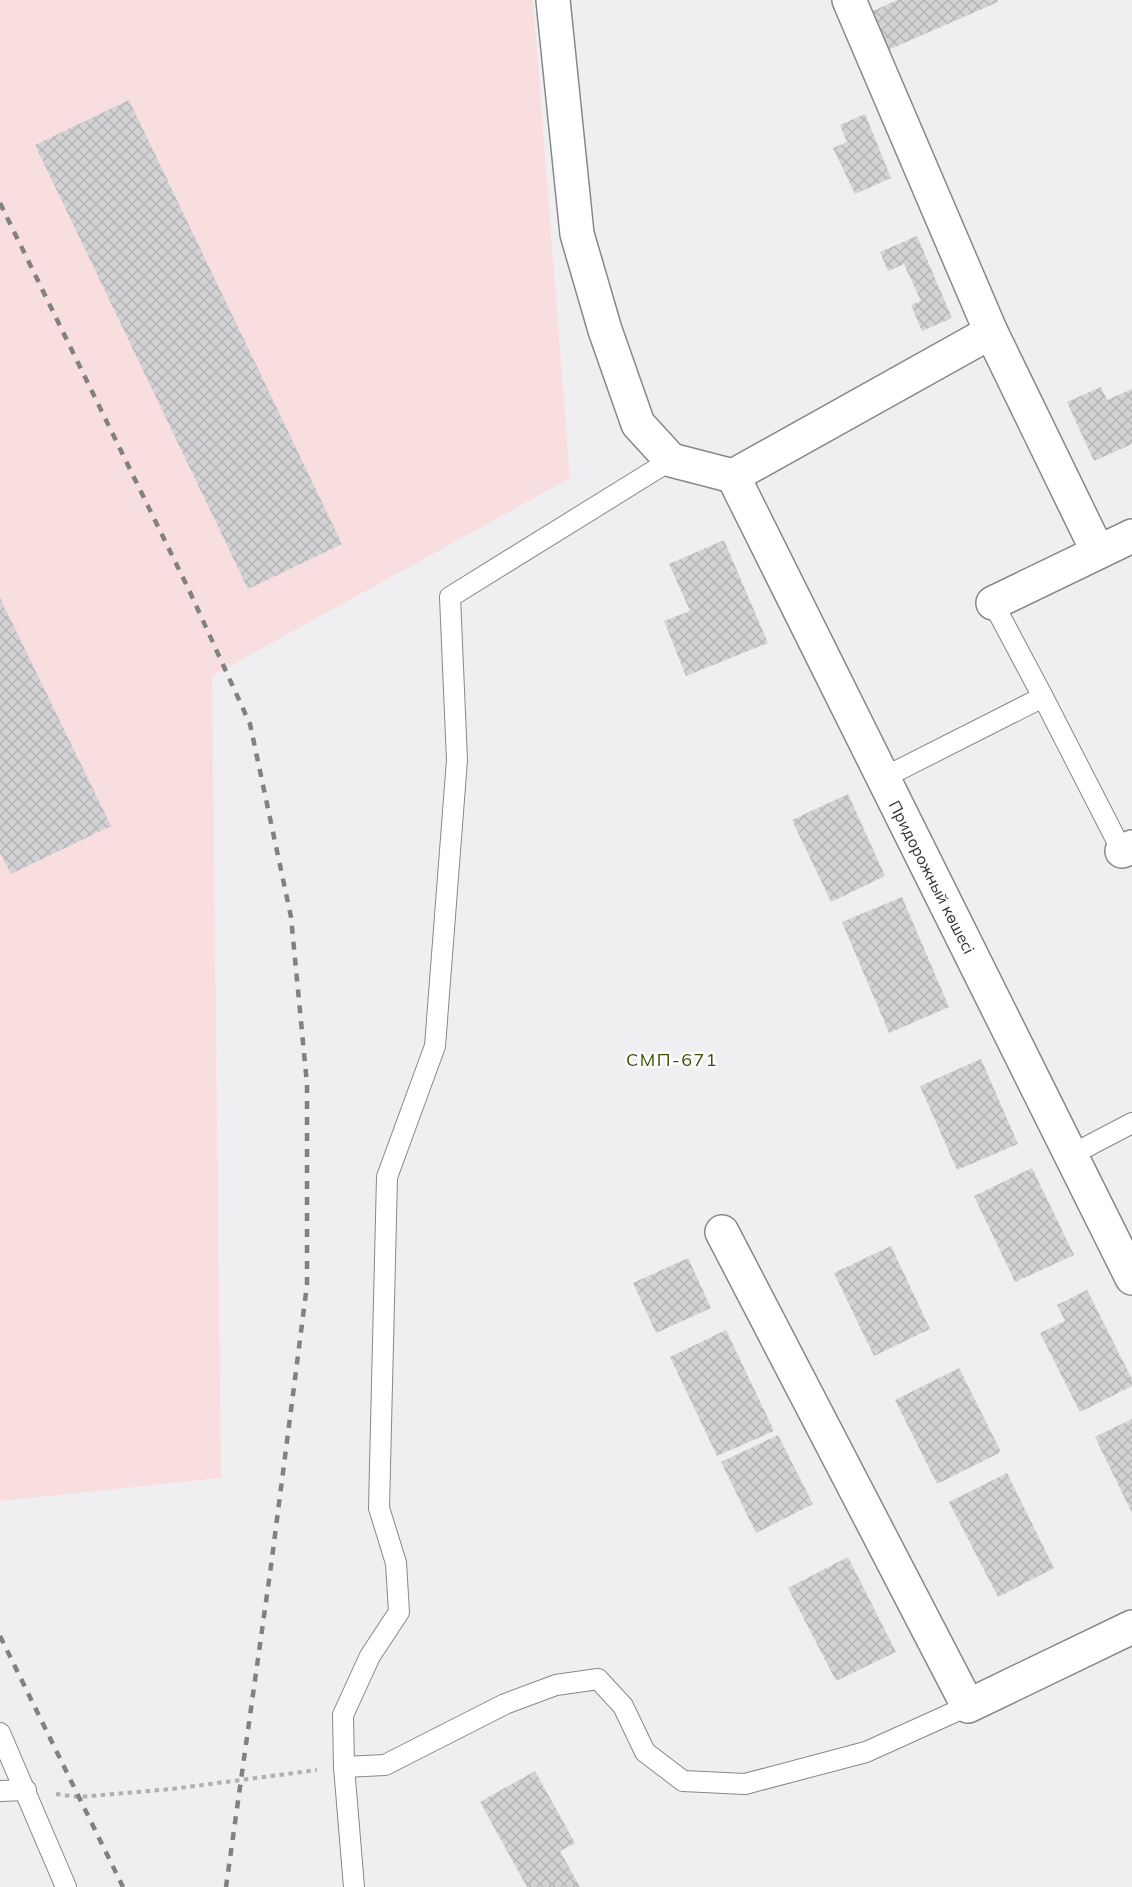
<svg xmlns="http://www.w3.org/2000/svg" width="1132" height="1887" viewBox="0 0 1132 1887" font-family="Mulish,sans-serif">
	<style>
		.commercial { fill: #f9dee0 }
		.building { fill: url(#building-cross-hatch) }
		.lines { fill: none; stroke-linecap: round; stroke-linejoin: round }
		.lane-casing { stroke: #88888a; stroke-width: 22 }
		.street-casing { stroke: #88888a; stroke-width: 36 }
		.path { stroke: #b0b0b1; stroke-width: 4; stroke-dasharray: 4.5 4.5; stroke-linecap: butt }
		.lane { stroke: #fff; stroke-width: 20 }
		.street { stroke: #fff; stroke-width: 33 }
		.rail { stroke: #818182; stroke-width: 4.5; stroke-dasharray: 8 8; stroke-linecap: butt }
		.labels { text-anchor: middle; stroke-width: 5; stroke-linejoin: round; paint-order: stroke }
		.street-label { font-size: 16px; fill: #303031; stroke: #fcfcfe }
		.neighbourhood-label { font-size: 18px; letter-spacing: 1.5px; fill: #3b5104; stroke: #fcfcfe }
	</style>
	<defs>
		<pattern id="building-cross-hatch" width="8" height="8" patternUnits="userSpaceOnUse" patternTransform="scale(1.5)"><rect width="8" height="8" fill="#d3d3d5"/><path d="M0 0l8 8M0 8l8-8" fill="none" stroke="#b5b5b7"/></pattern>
	</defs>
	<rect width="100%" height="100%" fill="#efeff1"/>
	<path class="commercial" d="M0,0h533l37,478 -358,198 9,802 -221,23z"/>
	<g class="building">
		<path d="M897,0h100l1,2 -110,48 -17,-38z"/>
		<path d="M129,100l213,444 -94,45 -213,-444z"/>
		<path d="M865,114l26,64 -36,16 -22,-46 14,-6 -7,-17z"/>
		<path d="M917,236l35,82 -30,13 -11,-26 10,-4 -17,-37 -16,7 -8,-19z"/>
		<path d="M1101,387l6,13 25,-11v55l-38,17 -27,-59z"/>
		<path d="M724,540l44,103 -82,33 -22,-55 26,-10 -21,-47z"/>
		<path d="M0,598l111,228 -100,48 -11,-21z"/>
		<path d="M848,794l37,82 -54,26 -39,-82z"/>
		<path d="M902,897l47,110 -60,26 -47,-111z"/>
		<path d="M981,1059l37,85 -61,26 -37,-84z"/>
		<path d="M1032,1168l42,87 -59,27 -41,-86z"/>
		<path d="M891,1246l39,83 -56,27 -40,-83z"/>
		<path d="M688,1258l23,50 -55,25 -23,-50z"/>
		<path d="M1087,1290l45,89v7l-52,26 -40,-79 25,-12 -8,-16z"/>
		<path d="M726,1330l48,101 -57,25 -47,-99z"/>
		<path d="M959,1368l42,84 -64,32 -42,-84z"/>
		<path d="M1132,1419v94l-37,-76z"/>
		<path d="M778,1435l35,69 -57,29 -35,-71z"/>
		<path d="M1007,1473l47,95 -56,29 -49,-95z"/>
		<path d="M848,1557l48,95 -60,29 -48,-93z"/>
		<path d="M535,1771l40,72 -15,8 20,36h-53l-47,-85z"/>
	</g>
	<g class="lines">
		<defs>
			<g id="lane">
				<path d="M1043,697l79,154"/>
				<path d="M883,778l160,-81 -50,-94"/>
				<path d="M1071,1155l61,-32"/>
				<path d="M0,1733l66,154"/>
				<path d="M344,1767l-1,-52 27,-59 29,-44 -3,-49 -17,-55 8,-331 48,-131 22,-286 -7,-163 221,-137"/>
				<path d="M0,1791l26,-1"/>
				<path d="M354,1887l-10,-120 41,-2 120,-61 51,-19 42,-6 25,27 22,46 38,29 62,3 121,-32 102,-46"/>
			</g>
			<g id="street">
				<path d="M553,0l24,234 28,96 33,94 33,36 62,16 258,-144 -142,-332"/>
				<path d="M991,332l107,220"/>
				<path d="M733,476l399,802"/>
				<path d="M993,603l139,-67"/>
				<path d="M1122,851l10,-4"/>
				<path d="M722,1232l246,474 164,-79"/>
			</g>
		</defs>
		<use href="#lane" class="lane-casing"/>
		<use href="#street" class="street-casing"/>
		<path class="path" d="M56,1794l23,3 93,-8 145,-19"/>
		<use href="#lane" class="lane"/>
		<use href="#street" class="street"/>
		<g class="rail">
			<path d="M0,203l189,387 61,134 41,193 16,167v201l-36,281 -45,321"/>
			<path d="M0,1636l123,251"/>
		</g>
	</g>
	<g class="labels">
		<g class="street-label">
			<text transform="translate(932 877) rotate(63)" y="6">Придорожный көшесі</text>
		</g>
		<g class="neighbourhood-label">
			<text x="672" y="1066">СМП-671</text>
		</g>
	</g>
</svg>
